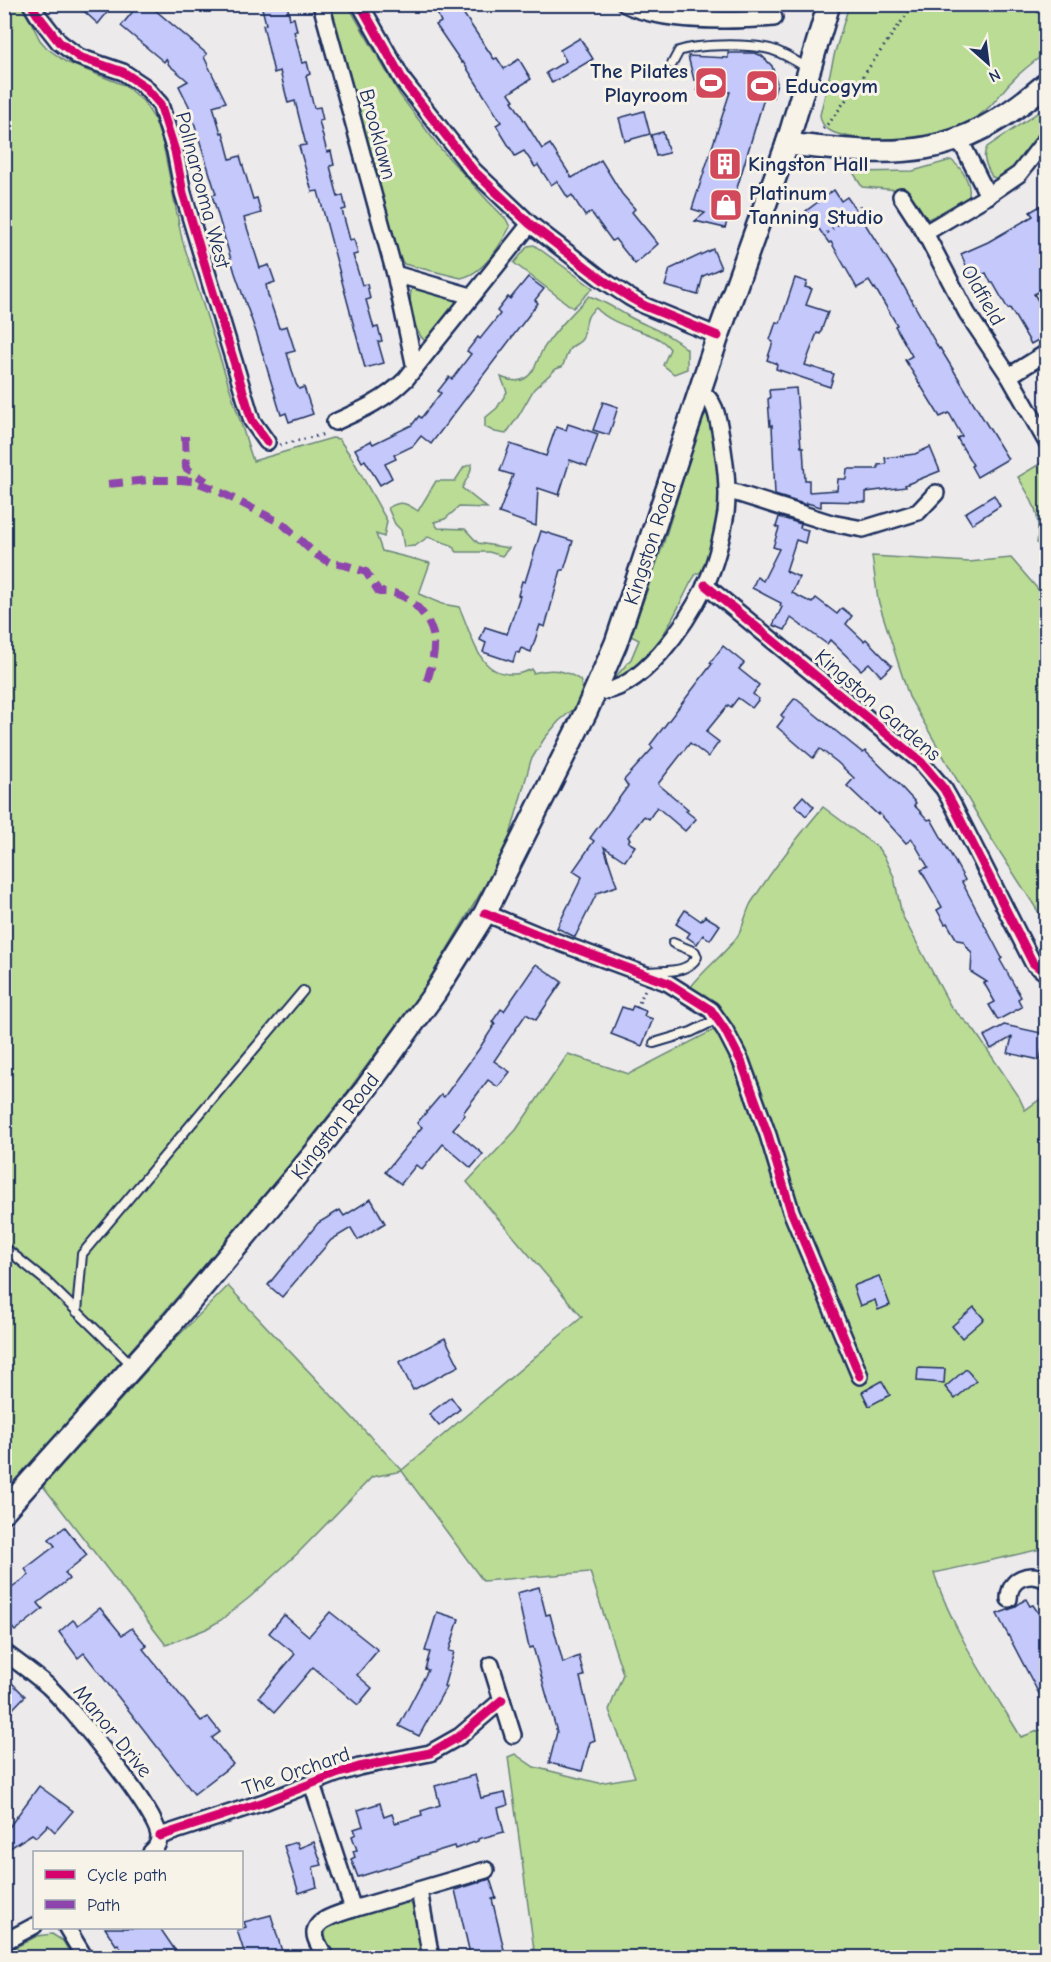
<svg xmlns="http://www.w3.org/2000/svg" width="1051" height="1962" viewBox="0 0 1051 1962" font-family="'Comic Neue',sans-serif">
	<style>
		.green { fill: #bbdc95; stroke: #6b867a; stroke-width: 1.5 }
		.building { fill: #c4c8fa; stroke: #1b2f5e; stroke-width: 1.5 }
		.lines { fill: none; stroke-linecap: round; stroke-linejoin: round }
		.lane-casing { stroke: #1b2f5e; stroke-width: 12 }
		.street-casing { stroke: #1b2f5e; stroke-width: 20 }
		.secondary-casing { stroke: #1b2f5e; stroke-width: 26 }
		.path { stroke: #1b2f5e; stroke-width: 3; stroke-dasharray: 1.5 4.5; stroke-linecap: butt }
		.lane { stroke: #f7f3e8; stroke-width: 8 }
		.street { stroke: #f7f3e8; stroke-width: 15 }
		.secondary { stroke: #f7f3e8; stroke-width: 21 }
		.quiet { stroke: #8e44ad; stroke-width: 8; stroke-dasharray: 15 8; stroke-linecap: butt }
		.cycleway-casing { stroke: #f7f3e8; stroke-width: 13 }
		.cycleway { stroke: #d6006c; stroke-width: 9 }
		.labels { text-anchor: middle; stroke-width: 6; stroke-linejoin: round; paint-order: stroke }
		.poi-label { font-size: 21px; font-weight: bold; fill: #1b2f5e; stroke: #f7f3e8; text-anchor: start }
		.street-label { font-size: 21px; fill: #1b2f5e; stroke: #f7f3e8 }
	</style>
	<rect width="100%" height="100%" fill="#edeaec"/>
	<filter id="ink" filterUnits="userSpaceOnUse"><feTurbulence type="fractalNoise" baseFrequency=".0167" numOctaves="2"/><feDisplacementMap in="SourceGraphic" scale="12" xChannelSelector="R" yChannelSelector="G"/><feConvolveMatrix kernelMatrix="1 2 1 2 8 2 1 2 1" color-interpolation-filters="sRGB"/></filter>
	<g filter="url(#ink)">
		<g class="green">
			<path d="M22,4l18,36 7,8 19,14 58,23 19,16 11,17 9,26 19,95 71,222 79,-23 7,1 13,19 35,63 -3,16 -8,-3 6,17 48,12 -11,31 23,10 17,3c13,25 17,69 55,67 6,0 13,-3 18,-5l1,4c17,-5 31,-4 47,7l2,6v8l-7,14 -16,13 -15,18 -13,21 -25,90 -80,135 -81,110 -53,67 -79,94 -208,238 -1,-1489z"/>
			<path d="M329,5h19l52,90 40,53 48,53 18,18 4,8c-10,19 -27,47 -49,51l-57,-14 -8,-13z"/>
			<path d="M849,5h181l16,16v32c-13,9 -27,20 -38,32 -7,8 -13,17 -21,24 -32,28 -96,34 -136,28 -13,-2 -30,-6 -31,-22l15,-63z"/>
			<path d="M1046,107v22l-33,41 -12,9 -9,-2c-5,-11 -11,-19 -5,-30z"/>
			<path d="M951,160c11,8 20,22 18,36l-9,8 -32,15 -29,-29 -37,-3 -9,-15 60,-1z"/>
			<path d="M534,245l59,43 -20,20 -59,-45 14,-17z"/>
			<path d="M418,287l40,13v4l-33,37c-11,-9 -18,-40 -13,-53z"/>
			<path d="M589,296c15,5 25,12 39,20 20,11 41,17 59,33v20l-13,5 -11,-9 7,-16c-14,-20 -52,-18 -74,-41 -12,8 -9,17 -13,29 -2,7 -11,7 -14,13 -3,5 -4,12 -7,17l-6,2 -22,20 -15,26 -13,19 -11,-2 -10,-5v-9l12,-10 10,-16 -6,-15c7,3 16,6 23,2 11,-6 13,-19 18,-28 12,-20 31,-38 47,-55z"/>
			<path d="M706,413l5,2c3,20 7,40 9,60 3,32 -6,66 -17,96l-7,3 -5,8c-19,37 -36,82 -78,98l18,-21 8,-19 -8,-4 32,-91 40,-130z"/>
			<path d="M1046,460v95l-9,-12c4,-31 -4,-41 -19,-66z"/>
			<path d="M472,464l-2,9 -8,15 25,20 -28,-1 -14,12 -11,3 4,6 27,1 13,14 31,5 -7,8 -13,-4h-32l-6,-7 -23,-8 -13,9 -11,1 -3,-17 -6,-6 -7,-16c13,-8 18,-5 30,3l18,-30h19l9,-14z"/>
			<path d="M872,556l97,6 42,-4 31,36 4,-3v333l-57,-89 -80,-138 -31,-97z"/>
			<path d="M823,807l55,41 7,10 9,19 8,38 49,92 23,23 44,65 7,15 21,-15v453l-112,25c19,59 55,111 87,164l25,-9v229h-511l-27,-200 7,-3 19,13 65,16 36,-6 -26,-67 14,-36 -33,-102 -107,9 -81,-110 -30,6 -74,76 -48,44 -29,23 -15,9 -40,16 -123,-159 133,-148 52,-52 174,184 180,-153 -115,-135 49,-52 52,-76 61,20 85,-44 -7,-18 -12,-12 -5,-12c14,-19 33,-32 47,-51 7,-10 8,-23 14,-34 21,-33 46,-65 72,-96z"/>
			<path d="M410,1903l6,6 7,48h-89c-6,-10 -14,-20 -5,-31l71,-22z"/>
			<path d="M52,1934l11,7 9,16h-67v-4l32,-17z"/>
		</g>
		<g class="building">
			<path d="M76,4h38l-16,20z"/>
			<path d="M139,4h9l59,50 -3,3 22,45 -13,4 8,27 2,-1 7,27 10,-3 13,43 4,-1 4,15 -17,5 16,50 9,-3 6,17 -9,3 2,10 11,33 8,-2 8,25 -8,2 9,31 3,5 5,-2 9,27 -24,8 -3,-9 -5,2 -24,-80 -22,-62 -20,-68 -3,-10 4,-1 -27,-88 -10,-20 9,-5 -19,-16 -3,-6 -2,3 -43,-36z"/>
			<path d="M261,4h26l3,15 4,-1 3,13h-3l8,32 5,-1 3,12 -4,2 8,32 6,-1 3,13 -4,1 8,31 4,-1 3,14 -4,1 8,31 5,-2 3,14 -4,1 8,30 4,-1 4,15 -5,1 9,30 5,-1 3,15 -4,1 8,28 4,-1 4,14 -4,1 6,21 -19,5 -47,-177 -6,1 -13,-46 7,-1 -11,-44 -7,2 -8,-32 -6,2 -11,-48 3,-1z"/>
			<path d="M433,4h24l37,55 3,-1 7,11 15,-10 12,20 -22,14 5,7 -2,1 30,48 8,-5 22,34 29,-18 21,34 13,15 -3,3 26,32 -23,20 -20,-25 -3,2 -21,-29 -6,4 -13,-21 -4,3 -11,-17 -6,4 -13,-20 -3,2 -11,-16 -9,5 -19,-31 5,-3 -38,-60 -1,1 -26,-38 5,-3z"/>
			<path d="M580,38l13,21 -41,24 -6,-10 20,-12 -6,-11z"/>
			<path d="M728,53h27l7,3 10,10 5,17 -4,14 -8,-2 -40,133 -30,-7 10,-8 -13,-4 38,-117 -33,-2 1,-10h-4l-6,-24 40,2z"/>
			<path d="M644,111l6,23 -25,7 -6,-23z"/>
			<path d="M663,132l6,21 -13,3 -5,-21z"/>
			<path d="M834,190l7,11 6,-4 10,14 41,65 41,73 1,-1 68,111 -31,18 -6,-11 2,-1 -16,-27 5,-2 -13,-23 -9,4 -35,-57 7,-4 -17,-30 2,-1 -22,-37 -1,1 -5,-8 -12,7 -26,-46 -2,1 -23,-32z"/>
			<path d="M1047,202v86l-13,6 13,21v20l-16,9 -21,-36 -2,1 -15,-26h-2l-5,-10 -14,6 -11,-25 27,-12 45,-26 -3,-4z"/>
			<path d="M713,249l8,19 -18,8 -5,19 -33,-9 5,-17z"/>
			<path d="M528,277l16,12 -9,11 3,3 -107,141 -10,-8 -8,10 -19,9 2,4 -11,5 7,14 -12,7 -15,-25 -3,2 -7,-13 16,-8 2,3 39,-19 7,-9 2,2 20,-25 -3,-2 11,-14 3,2 19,-25 -4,-3 11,-14 2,2 20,-25 -3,-3 11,-14 2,2z"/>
			<path d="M795,278l12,4 -2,5 7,2 -6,16 22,7 -8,22 -3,-1 -12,32 29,9 -4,13 -54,-18 1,-5 -10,-4 6,-18 -3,-2 6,-18 4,1z"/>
			<path d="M796,388l5,59h2l2,33h4v12l28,-2 1,-11h8l1,-10h31v-4l8,-1 -1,-6 30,-4 15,-7 10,24 -35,14 1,2 -40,5v10l-45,-1v6l-14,-4v2l-32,-10 -3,-70 -2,1 -2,-27 2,-1 -1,-8z"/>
			<path d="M603,402l15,5 -9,28 -16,-5z"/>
			<path d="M568,424l30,10 -11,32 -17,-6 -11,35 -21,-7 -2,38 -37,-13 14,-38 -13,-4 10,-27 36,12 10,-29 10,3z"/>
			<path d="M994,495l6,11 -28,18 -7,-11z"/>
			<path d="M779,517l22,7 -1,4 8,2 -3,13 -9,-3 -10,31 13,6 -7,16 20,10 4,-5 21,16 5,-6 10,8 -6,8 18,17 2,-2 26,27 -11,10 -12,-13 -8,7 -31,-30 -3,4 -36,-26 -6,12 -12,-5 9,-18 -2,-1 1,-3 -29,-15 5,-11 6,4 16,-32 -6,-2 6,-19 -3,-1z"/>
			<path d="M541,531l32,10 -9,29h-3l-16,57 -5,-2 -9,27 -10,-4 -2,5 -3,-1 -3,10 -30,-10 3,-9 -6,-3 5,-13 22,7 13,-38 -2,-1 4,-14 3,1z"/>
			<path d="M723,646l21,17 -5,6 20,16 -6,9 6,5 -7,9 -14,-10 -7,9 -3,-2 -22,27 13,10 -11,15 -18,-14 -32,41 30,25 -2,2 10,8 -11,12 -28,-24 -8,12 -5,-3 -16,21 2,2 -2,3 7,4 -10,15 -21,-14 13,39 -20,7 -22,44 -18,-9 25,-51 -9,-6 21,-30 -4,-3 38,-52 -4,-6 29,-32 -3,-3 62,-81 -2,-1z"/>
			<path d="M795,698l68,55 2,-2 27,26 24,26 -2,2 14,15 3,-1 34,61 -3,2 40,76 -2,2 21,37 -3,2 4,8 -24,13 -9,-15 6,-3 -11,-19 3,-1 -16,-10 1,-18 -9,-13 -6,-1 -10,-17 -2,1 -8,-14 5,-3 -21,-37 7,-3 -16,-28 -6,4 -27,-30 -1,2 -31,-29 7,-8 -17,-16 -17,-13 -7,9 -36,-31 7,-9 -3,-3z"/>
			<path d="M803,796l11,11 -8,9 -11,-11z"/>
			<path d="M685,910l16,11 4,-5 15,9 -10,15 -7,-5 -6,9 -10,-7 3,-4 -14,-9z"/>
			<path d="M536,964l26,18 -26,38 -10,-6 -32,47 16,11 -12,15 -10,-7 -25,33 2,2 -12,14 30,25 -12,14 -28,-24 -21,26 -6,-5 -15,19 -16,-12 37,-45 -5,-4 24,-28 3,2 35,-48 16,-25 -3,-2 9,-13 3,2z"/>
			<path d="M633,1006l13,5 -2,5 9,3 -11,27 -31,-12 11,-27 9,3z"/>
			<path d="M1004,1025l42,9 -6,26 -32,-7 4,-16 -21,12 -7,-13z"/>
			<path d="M371,1199l14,24 -27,17 -7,-12 -20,12 -49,57 -14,-12 50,-62 22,-13 4,6z"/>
			<path d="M879,1276l11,29 -12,5 -3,-10 -15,6 -7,-20z"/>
			<path d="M974,1307l10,12 -22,19 -10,-12z"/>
			<path d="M445,1338l14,28 -46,24 -14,-28z"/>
			<path d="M918,1368l27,1 -1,14 -27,-2z"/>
			<path d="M966,1369l10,12 -21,18 -10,-12z"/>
			<path d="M882,1381l8,14 -21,11 -7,-14z"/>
			<path d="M451,1397l9,12 -21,17 -10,-12z"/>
			<path d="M65,1527l22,28 -22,18 4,6 -31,24 5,6 -28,22 -11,-13v-24l25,-19 -4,-6 30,-23 -6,-7z"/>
			<path d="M539,1587l7,28 4,-1 13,49 16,-7 5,20 -4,1 15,63 -5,2 -8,29 -33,-8 8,-31 -24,-85 -4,1 -12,-55z"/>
			<path d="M1026,1599l4,7 3,-1 14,21v83l-50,-95 16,-6z"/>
			<path d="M100,1608l22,27 10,-7 15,18 -4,3 58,72 7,-4 12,15 -8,6 21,26 -39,30 -110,-141 -6,5 -19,-26 14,-12 5,5z"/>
			<path d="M330,1612l48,38 -21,25 15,13 -14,17 -45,-38 -38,45 -16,-15 36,-43 -26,-21 15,-18 25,21z"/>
			<path d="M437,1612l22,7 -10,32 5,1 -10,34 2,1 -27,49 -20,-10 29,-56 -3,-1 5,-17 -5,-1z"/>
			<path d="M11,1682l14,14 -21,22v-29z"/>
			<path d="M475,1775l6,23 24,-5 3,12 -10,3 6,24 -26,7v2l-23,8 -1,-3 -36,11 1,1 -61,19 -7,-18 4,-2 -2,-6 4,-1 -5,-14 4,-2 -2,-5 9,-3 -5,-16 22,-7 4,14 8,-3 3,9 27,-8 -1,-4 19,-6 -5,-19z"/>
			<path d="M39,1786l34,25 -18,21 -7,-7 -12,12 -4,-3 -28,18v-18z"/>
			<path d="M297,1842l2,6 15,-6 8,23 -9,2 4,20 -18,6 -15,-47z"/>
			<path d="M490,1879l6,19 -4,1 14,59h-35l-16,-68z"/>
			<path d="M271,1915l13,43h-38l-9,-28 9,-3 -2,-5z"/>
			<path d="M105,1928h55l17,25 -8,5h-43l-8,-14 -2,1z"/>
		</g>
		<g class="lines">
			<defs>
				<g id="lane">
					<path d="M672,64l7,-13c19,-7 65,-7 86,-3 15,2 29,13 43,20"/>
					<path d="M649,972c17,-2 38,2 48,-15l-2,-5 -22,-9"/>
					<path d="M654,1043l37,-11 27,-13"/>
					<path d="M4,1247l42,34 86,84"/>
					<path d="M77,1312l5,-58 221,-263"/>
				</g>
				<g id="street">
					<path d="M31,4l6,10 22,28 20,15 44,15 21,14 16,18 15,47 8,42 69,228 15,21"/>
					<path d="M321,4l74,270 20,94"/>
					<path d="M360,4l44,78 69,88 57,54 73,56 26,17 16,9 73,30"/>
					<path d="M625,4c36,19 108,17 149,14"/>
					<path d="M960,140l28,56"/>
					<path d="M901,196l24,37 42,80 42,63 37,65"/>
					<path d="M925,233l59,-35 35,-24 27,-35"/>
					<path d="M395,274l76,22"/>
					<path d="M1009,376l37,-23"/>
					<path d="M335,422c27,-12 50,-22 71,-43l124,-155"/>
					<path d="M727,490l104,33 32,6 55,-17 18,-19"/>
					<path d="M705,585l216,177 23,27 9,16 80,158 13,10"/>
					<path d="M595,692c46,2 93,-71 111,-108 10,-21 16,-47 20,-71 3,-26 -1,-51 -5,-77 -3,-16 -5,-37 -21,-44"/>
					<path d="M485,913l51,21 132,49 43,27 14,20 16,31 27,74 23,76 69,165"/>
					<path d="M1009,1599c0,-21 20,-28 37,-19"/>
					<path d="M4,1652c15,11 30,22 44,34 21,19 111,127 111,151 0,7 -3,11 -8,15"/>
					<path d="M491,1665l22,70"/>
					<path d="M312,1784l41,125 133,-39"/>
					<path d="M160,1836l104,-34 72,-28 23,-7 71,-14 30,-17 42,-36"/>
					<path d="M419,1890l12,68"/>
					<path d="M67,1928l18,30"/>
					<path d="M4,1942l30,-16"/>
					<path d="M326,1958c-4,-7 -10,-16 -11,-23 -2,-16 27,-22 38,-26"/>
				</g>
				<g id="secondary">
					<path d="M787,144c114,12 166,19 259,-60"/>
					<path d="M4,1511l168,-188 144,-171 49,-62 70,-97 50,-80 101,-201 30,-69 102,-307 69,-192 42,-140"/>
				</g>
			</defs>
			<use href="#lane" class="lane-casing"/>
			<use href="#street" class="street-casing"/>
			<use href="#secondary" class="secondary-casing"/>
			<g class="path">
				<path d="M1042,4l4,5"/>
				<path d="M823,129l10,-11 81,-114"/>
				<path d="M827,233l32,-24 1,-5"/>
				<path d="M280,445l45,-11"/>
				<path d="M637,1008l8,-19"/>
			</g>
			<use href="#lane" class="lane"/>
			<use href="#street" class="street"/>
			<use href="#secondary" class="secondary"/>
			<g class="quiet">
				<path d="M185,436l1,32 20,13"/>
				<path d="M108,484l41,-4h32l12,1 19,7 71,36 32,30 14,8 19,4 18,6 13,20c7,0 16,0 23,4 15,7 31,27 32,44 1,14 -3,28 -7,41"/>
			</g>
			<defs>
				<g id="cycleway">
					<path d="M31,4l6,10 22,28 20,15 44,15 21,14 16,18 15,47 8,42 69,228 15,21"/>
					<path d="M360,4l44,78 69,88 57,54 73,56 26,17 16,9 73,30"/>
					<path d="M705,585l216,177 23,27 9,16 80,158 13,10"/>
					<path d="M485,913l51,21 132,49 43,27 14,20 16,31 27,74 23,76 69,165"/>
					<path d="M160,1836l104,-34 72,-28 23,-7 71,-14 30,-17 42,-36"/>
				</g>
			</defs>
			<use href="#cycleway" class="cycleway-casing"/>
			<use href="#cycleway" class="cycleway"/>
		</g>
	</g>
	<defs>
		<symbol id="stadium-square" viewBox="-11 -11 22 22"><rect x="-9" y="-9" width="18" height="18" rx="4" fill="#d1495b" stroke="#f7f3e8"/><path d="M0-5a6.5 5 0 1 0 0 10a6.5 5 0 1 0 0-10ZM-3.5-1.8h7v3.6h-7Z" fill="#fff"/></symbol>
		<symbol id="building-square" viewBox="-11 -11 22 22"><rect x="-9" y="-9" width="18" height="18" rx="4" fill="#d1495b" stroke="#f7f3e8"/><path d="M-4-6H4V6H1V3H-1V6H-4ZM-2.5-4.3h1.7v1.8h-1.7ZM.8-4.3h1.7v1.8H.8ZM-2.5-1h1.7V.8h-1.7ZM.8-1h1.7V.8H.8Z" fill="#fff"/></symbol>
		<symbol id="shop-square" viewBox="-11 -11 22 22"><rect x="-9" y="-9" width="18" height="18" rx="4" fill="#d1495b" stroke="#f7f3e8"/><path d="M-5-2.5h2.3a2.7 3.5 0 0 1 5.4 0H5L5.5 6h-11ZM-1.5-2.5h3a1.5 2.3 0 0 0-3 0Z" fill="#fff"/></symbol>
	</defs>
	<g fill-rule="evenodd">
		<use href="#stadium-square" x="692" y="64" width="38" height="38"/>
		<use href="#stadium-square" x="743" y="67" width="38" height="38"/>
		<use href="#building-square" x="706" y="145" width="38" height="38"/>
		<use href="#shop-square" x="707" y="186" width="38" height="38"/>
	</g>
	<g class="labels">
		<g class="poi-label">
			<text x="688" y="78" text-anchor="end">The Pilates<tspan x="688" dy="24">Playroom</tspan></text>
			<text x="785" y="93">Educogym</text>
			<text x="748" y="171">Kingston Hall</text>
			<text x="749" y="200">Platinum<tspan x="749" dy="24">Tanning Studio</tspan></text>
		</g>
		<g class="street-label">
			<text transform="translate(378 134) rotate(75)" y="7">Brooklawn</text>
			<text transform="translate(203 190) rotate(75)" y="7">Pollnarooma West</text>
			<text transform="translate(983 295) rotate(60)" y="7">Oldfield</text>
			<text transform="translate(650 543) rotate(-72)" y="7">Kingston Road</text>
			<text transform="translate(878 705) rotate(41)" y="7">Kingston Gardens</text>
			<text transform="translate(335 1126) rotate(-52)" y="7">Kingston Road</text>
			<text transform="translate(113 1731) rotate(51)" y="7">Manor Drive</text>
			<text transform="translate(296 1771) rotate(-19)" y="7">The Orchard</text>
		</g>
	</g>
	<rect width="1051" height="1962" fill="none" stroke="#f7f3e8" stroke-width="24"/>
	<rect x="12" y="12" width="1027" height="1938" fill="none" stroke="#1b2f5e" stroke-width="2" filter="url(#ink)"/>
	<rect x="33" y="1851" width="210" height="78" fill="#f7f3e8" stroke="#9fa5b1" stroke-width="1.5"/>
	<rect x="45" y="1870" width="30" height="9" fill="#d6006c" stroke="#9fa5b1" stroke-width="1.5"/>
	<text x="87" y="1881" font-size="18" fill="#1b2f5e">Cycle path</text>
	<rect x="45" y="1900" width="30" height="9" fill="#8e44ad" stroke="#9fa5b1" stroke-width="1.5"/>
	<text x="87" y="1911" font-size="18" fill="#1b2f5e">Path</text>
	<g transform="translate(988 63) rotate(152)" stroke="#f7f3e8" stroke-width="4.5" paint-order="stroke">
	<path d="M0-4.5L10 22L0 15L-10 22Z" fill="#1b2f5e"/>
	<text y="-9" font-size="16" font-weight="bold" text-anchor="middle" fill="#1b2f5e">N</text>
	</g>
</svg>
